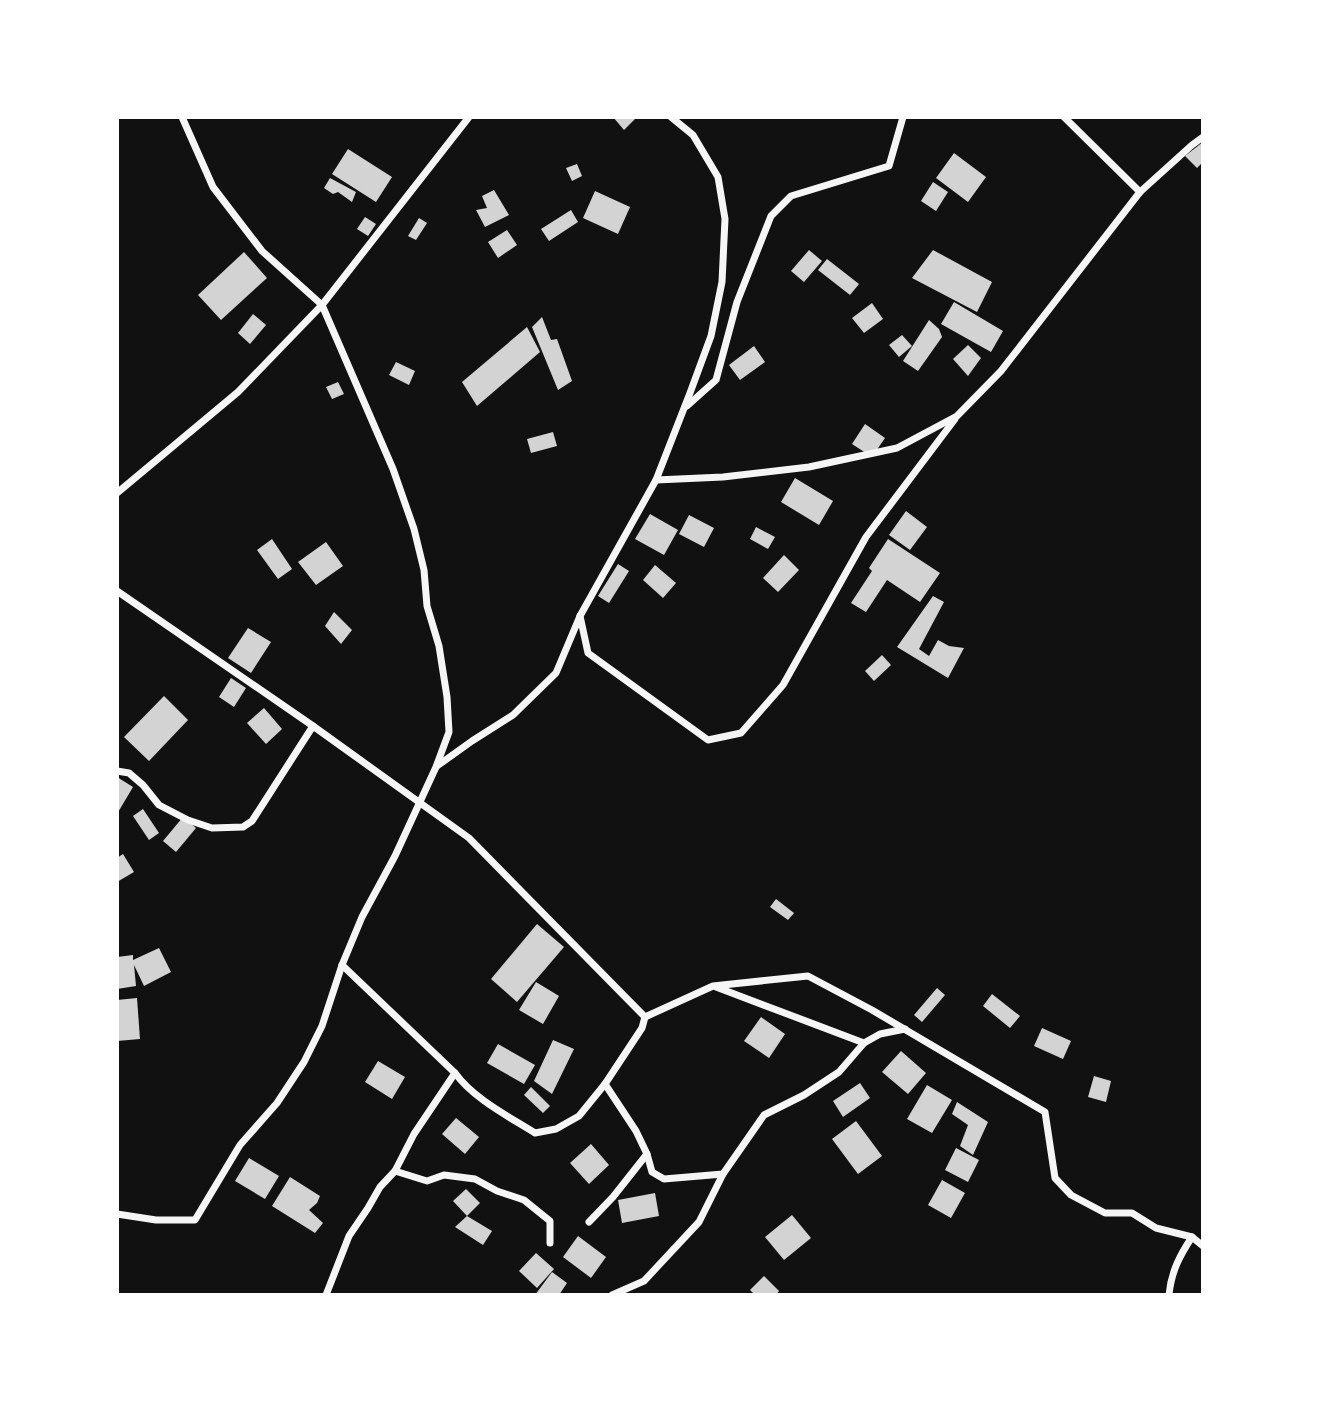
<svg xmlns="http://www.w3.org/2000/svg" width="1320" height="1412" viewBox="0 0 1320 1412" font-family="Lora,serif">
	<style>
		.building { fill: #d3d3d3 }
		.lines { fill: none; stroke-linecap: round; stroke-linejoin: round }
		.minor { stroke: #f5f5f5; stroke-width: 7 }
	</style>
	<rect width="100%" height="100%" fill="#111"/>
	<g class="building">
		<path d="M613,117h24l-13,13z"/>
		<path d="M1203,142v20l-6,6 -12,-12z"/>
		<path d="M348,149l44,28 -16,25 -44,-28z"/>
		<path d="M954,153l32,24 -18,25 -32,-24z"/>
		<path d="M577,164l5,12 -10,5 -6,-13z"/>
		<path d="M330,178l26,14 -4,10 -14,-10 -5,2 -9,-6z"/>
		<path d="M933,182l15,10 -12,19 -15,-10z"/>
		<path d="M494,190l15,25 -24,12 -9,-17 11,-2 -5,-12z"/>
		<path d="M595,191l35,16 -12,27 -35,-16z"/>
		<path d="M571,210l7,12 -29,19 -8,-12z"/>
		<path d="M365,217l11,7 -8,12 -11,-7z"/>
		<path d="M419,218l8,5 -11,17 -8,-4z"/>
		<path d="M507,230l10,15 -19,13 -10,-16z"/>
		<path d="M809,250l13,11 -18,21 -13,-11z"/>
		<path d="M933,250l59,32 -15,30 -65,-34z"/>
		<path d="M244,252l23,26 -46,42 -23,-25z"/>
		<path d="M827,259l32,25 -9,11 -32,-25z"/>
		<path d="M954,302l49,29 -12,21 -50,-28z"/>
		<path d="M872,303l11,16 -19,14 -12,-15z"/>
		<path d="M253,314l13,11 -16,19 -12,-11z"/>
		<path d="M542,317l9,23 6,-1 15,42 -14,9 -26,-63z"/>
		<path d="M929,320l10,9 3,8 -24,34 -15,-10z"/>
		<path d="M527,327l13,25 -63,54 -15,-24z"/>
		<path d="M902,335l10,11 -13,11 -10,-12z"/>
		<path d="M968,345l13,13 -13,18 -15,-17z"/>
		<path d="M754,346l11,16 -25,18 -11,-15z"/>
		<path d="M396,362l19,9 -6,14 -20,-10z"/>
		<path d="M338,382l6,12 -12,5 -6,-12z"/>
		<path d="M865,424l20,14 -13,19 -20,-13z"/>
		<path d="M553,432l4,14 -26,7 -4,-14z"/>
		<path d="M795,478l38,23 -14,24 -38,-23z"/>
		<path d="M906,511l21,16 -17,23 -21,-15z"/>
		<path d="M650,514l28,16 -14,25 -29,-16z"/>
		<path d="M689,515l25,13 -10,19 -25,-13z"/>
		<path d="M756,527l19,10 -7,12 -18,-10z"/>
		<path d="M272,539l20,30 -14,10 -21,-29z"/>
		<path d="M888,539l52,34 -20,29 -33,-22 -21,32 -15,-9 21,-32 -3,-3z"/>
		<path d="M326,542l17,24 -27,19 -18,-23z"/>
		<path d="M784,555l15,15 -21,22 -15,-14z"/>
		<path d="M618,564l11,7 -20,32 -11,-7z"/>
		<path d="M655,565l21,18 -13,15 -20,-18z"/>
		<path d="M933,596l11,6 -25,47 10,7 9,-16 11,6 15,2 -16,30 -51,-31z"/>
		<path d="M334,612l18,18 -11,14 -16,-18z"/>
		<path d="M248,628l23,14 -20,31 -23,-15z"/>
		<path d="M882,655l9,10 -17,16 -9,-10z"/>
		<path d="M231,678l15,10 -12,19 -15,-10z"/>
		<path d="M164,696l24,24 -39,41 -25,-24z"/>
		<path d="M264,708l18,21 -16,15 -19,-21z"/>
		<path d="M117,777l16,10 -16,27z"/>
		<path d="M143,809l16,24 -10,7 -16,-24z"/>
		<path d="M183,817l13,11 -20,24 -13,-11z"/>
		<path d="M123,854l11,18 -17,10v-24z"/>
		<path d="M776,899l18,14 -6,7 -18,-13z"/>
		<path d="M537,924l27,23 -47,55 -26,-23z"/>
		<path d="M159,948l12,24 -27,14 -10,-21 2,21 -19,3v-32l16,-2v5z"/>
		<path d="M536,982l23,14 -16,28 -24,-14z"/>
		<path d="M937,988l8,7 -23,27 -8,-7z"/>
		<path d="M992,994l28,22 -10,12 -27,-22z"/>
		<path d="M137,998l3,41 -23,2v-41z"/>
		<path d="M761,1017l24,17 -16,24 -25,-17z"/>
		<path d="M1042,1028l29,13 -8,18 -29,-13z"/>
		<path d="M553,1040l21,9 -22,45 -18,-13z"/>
		<path d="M498,1044l37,21 -11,19 -37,-21z"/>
		<path d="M901,1051l25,22 -18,21 -26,-22z"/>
		<path d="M378,1061l27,16 -13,22 -27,-17z"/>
		<path d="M1094,1076l17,5 -5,21 -18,-5z"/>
		<path d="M860,1083l10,15 -27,19 -10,-16z"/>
		<path d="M927,1085l25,15 -20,33 -25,-14z"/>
		<path d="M531,1087l19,19 -7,7 -19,-18z"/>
		<path d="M957,1102l31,20 -15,33 -13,-9 8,-21 -16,-11z"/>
		<path d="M456,1118l23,19 -14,17 -23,-20z"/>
		<path d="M856,1121l26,35 -24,18 -26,-35z"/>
		<path d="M591,1144l18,21 -20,19 -19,-21z"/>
		<path d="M956,1148l23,12 -11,22 -23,-12z"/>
		<path d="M249,1158l30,18 -14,23 -30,-18z"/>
		<path d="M290,1177l30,19 -3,7 -8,7 14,13 -8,10 -43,-27z"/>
		<path d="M942,1180l23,13 -14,25 -23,-13z"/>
		<path d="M466,1189l14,14 -13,13 -14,-15z"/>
		<path d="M655,1193l4,23 -37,7 -4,-23z"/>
		<path d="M792,1215l19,23 -27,22 -19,-23z"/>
		<path d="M467,1216l25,15 -9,14 -28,-18z"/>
		<path d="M578,1236l28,21 -15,21 -28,-21z"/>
		<path d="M536,1253l18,16 -17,19 -18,-17z"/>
		<path d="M552,1272l15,11 -8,12h-24z"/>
		<path d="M764,1276l15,15 -3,4h-21l-5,-5z"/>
	</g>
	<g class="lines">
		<g class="minor">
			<path d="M1064,117l76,75"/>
			<path d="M687,406l29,-26 21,-78 34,-86 20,-20 98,-30 14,-49"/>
			<path d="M656,480l67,-3 86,-10 88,-19 60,-32 44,-45 139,-179 52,-47 11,-8"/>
			<path d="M117,493l121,-101 84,-87 147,-188"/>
			<path d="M117,591l196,135 156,112 176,179 68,-31 95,-10 64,34 173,102 10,66 16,17 34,18h27l24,15 36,9 11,9"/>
			<path d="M580,616l8,37 120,87 33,-7 42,-48 83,-148 89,-118"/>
			<path d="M437,766l35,-25 41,-26 43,-42 24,-57 76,-136 34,-87 21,-57 11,-54 3,-63 -7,-42 -25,-42 -22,-18"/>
			<path d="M117,771l12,2 14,12 16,20 29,15 24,8 31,-1 9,-6 61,-95"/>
			<path d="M864,1043l16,-9 25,-5"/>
			<path d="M455,1073c19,26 53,43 80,60l21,-4 23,-13 26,-32 37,-56 3,-11"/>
			<path d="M647,1154l5,18 12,7 59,-5 41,-59 40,-20 35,-23 25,-29 -148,-56"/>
			<path d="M395,1171l32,10 17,-6 31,4 22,12 27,9 26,21v22"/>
			<path d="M117,1214l39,6h39l45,-75 37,-42 27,-41 18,-36 20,-61 20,-48 33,-61 41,-89 13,-35 -2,-35 -8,-51 -12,-40 -3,-36 -10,-41 -21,-60 -71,-164 -60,-54 -49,-64 -31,-70"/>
			<path d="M589,1222l24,-25 34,-43 -11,-23 -31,-47"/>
			<path d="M326,1295l23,-59 19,-28 12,-21 15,-16 19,-37 41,-61 -113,-108"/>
			<path d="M612,1295l32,-14 55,-59 24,-48"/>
			<path d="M1169,1295c2,-23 11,-40 23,-58"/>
		</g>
	</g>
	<rect width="1320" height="1412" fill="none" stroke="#ffffff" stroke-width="238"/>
</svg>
